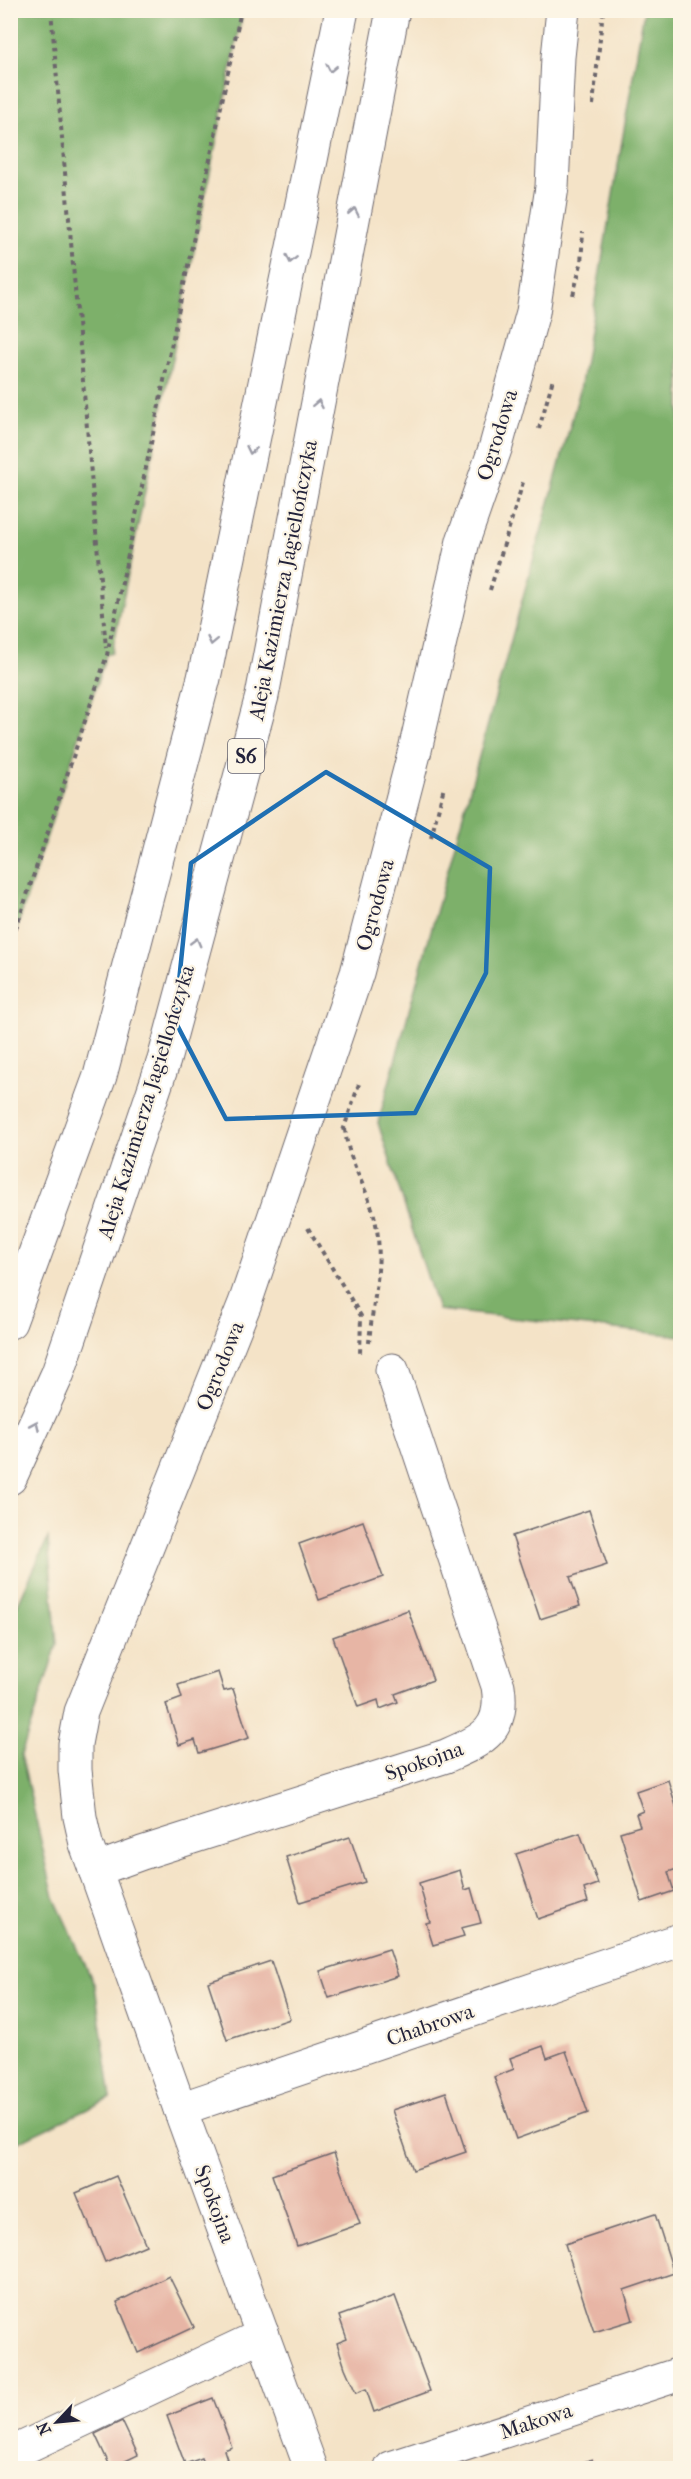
<svg xmlns="http://www.w3.org/2000/svg" width="691" height="2479" viewBox="0 0 691 2479" font-family="'IM FELL French Canon',serif">
	<style>
		.forest { fill: #7db06b; stroke: #506953; stroke-width: 1.5 }
		.building { fill: #e7b5a5 }
		.lines { fill: none; stroke-linecap: round; stroke-linejoin: round }
		.minor-casing { stroke: #6c666c; stroke-width: 35 }
		.highway-casing { stroke: #6c666c; stroke-width: 35 }
		.path { stroke: #6c666c; stroke-width: 4; stroke-dasharray: 4.5 4.5; stroke-linecap: butt }
		.minor { stroke: #fff; stroke-width: 33 }
		.highway { stroke: #fff; stroke-width: 33 }
		.oneway { stroke: #9c9ca7 }
		.marked { fill: none; stroke: #1f6fb2; stroke-width: 4.5; stroke-linejoin: round }
		.labels { text-anchor: middle; stroke-width: 4.5; stroke-linejoin: round; paint-order: stroke }
		.shield { fill: #fcf5e5; stroke: #63616e; stroke-width: 1.5 }
		.shield-label { font-size: 20px; font-weight: bold; fill: #22223b }
		.street-label { font-size: 21px; fill: #22223b; stroke: #fcf5e5 }
	</style>
	<rect width="100%" height="100%" fill="#fcf5e5"/>
	<filter id="ink" filterUnits="userSpaceOnUse"><feTurbulence type="fractalNoise" baseFrequency=".0167" numOctaves="2"/><feDisplacementMap in="SourceGraphic" scale="12" xChannelSelector="R" yChannelSelector="G"/><feConvolveMatrix kernelMatrix="1 2 1 2 8 2 1 2 1" color-interpolation-filters="sRGB"/></filter>
	<filter id="wash" filterUnits="userSpaceOnUse"><feTurbulence type="fractalNoise" baseFrequency=".008" numOctaves="4" result="noise"/><feDisplacementMap in="SourceGraphic" scale="24" xChannelSelector="R" yChannelSelector="G"/><feGaussianBlur stdDeviation="1.35" result="paint"/><feColorMatrix in="noise" values="0 0 0 0 0 0 0 0 0 0 0 0 0 0 0 0 0 1.4 0 .05"/><feComposite in="paint" operator="in"/></filter>
	<g filter="url(#wash)">
		<rect width="100%" height="100%" fill="#f4e3c7"/>
		<g class="forest">
			<path d="M11,10l232,1 -131,642 -6,2 -95,291z"/>
			<path d="M644,11h36v1325l-242,-26 -60,-187 202,-733z"/>
			<path d="M48,1538l9,107 -36,110 33,142 41,89 16,112 -95,45 -5,14v-538z"/>
		</g>
		<g id="blocks">
			<g class="building">
				<path d="M589,1510l18,55 -37,12 10,29 -40,13 -28,-83z"/>
				<path d="M363,1521l20,56 -64,23 -20,-56z"/>
				<path d="M408,1610l25,70 -38,14 3,8 -18,7 -2,-9 -20,7 -25,-70z"/>
				<path d="M218,1672l6,19 9,-2 16,49 -50,15 -4,-13 -16,5 -13,-41 16,-6 -4,-13z"/>
				<path d="M668,1780l12,39v49l-12,4 6,19 -32,11 -22,-70 20,-6 -4,-12 7,-3 -7,-20z"/>
				<path d="M580,1833l18,51 -14,5 4,13 -50,17 -22,-65z"/>
				<path d="M350,1837l15,45 -65,20 -14,-45z"/>
				<path d="M460,1870l5,20 6,-2 10,35 -20,5 3,8 -31,9 -7,-22 4,-1 -11,-39z"/>
				<path d="M389,1949l9,27 -69,22 -9,-27z"/>
				<path d="M271,1961l19,58 -63,21 -19,-58z"/>
				<path d="M543,2046l4,12 19,-7 22,62 -72,26 -22,-62 20,-8 -4,-11z"/>
				<path d="M446,2092l20,60 -53,18 -21,-60z"/>
				<path d="M334,2153l26,71 -63,22 -25,-71z"/>
				<path d="M116,2176l30,69 -41,17 -29,-69z"/>
				<path d="M655,2214l19,59 -50,17 9,30 -39,12 -29,-88z"/>
				<path d="M169,2276l25,51 -56,26 -21,-51z"/>
				<path d="M395,2296l35,95 -56,21 -8,-23 -10,4 -11,-25 -8,-25 10,-4 -8,-23z"/>
				<path d="M213,2398l19,49 -8,3 3,9 -21,9 -4,-10 -17,6 -18,-48z"/>
				<path d="M122,2421l16,34 -27,13 -16,-34z"/>
				<path d="M592,2459l3,9h-27z"/>
			</g>
		</g>
	</g>
	<g filter="url(#ink)">
		<use href="#blocks" fill-opacity="0" stroke="#6c666c" stroke-width="1.5"/>
		<g class="lines">
			<defs>
				<g id="minor">
					<path d="M95,1870l47,-17 304,-97c36,-16 59,-25 52,-70l-106,-316"/>
					<path d="M180,2109l500,-169"/>
					<path d="M10,2454l253,-119"/>
					<path d="M311,2468l-131,-359 -94,-265 -6,-27 -5,-47v-26l6,-32 164,-409 112,-330 58,-223 48,-209 33,-95 37,-134 19,-125 6,-130 5,-47"/>
					<path d="M391,2468l289,-94"/>
				</g>
				<g id="highway">
					<path d="M10,1322l90,-246 104,-398 138,-668"/>
					<path d="M10,1478l48,-105 106,-313 98,-364 131,-686"/>
				</g>
			</defs>
			<use href="#minor" class="minor-casing"/>
			<use href="#highway" class="highway-casing"/>
			<g class="path">
				<path d="M51,10l55,638"/>
				<path d="M593,105l10,-95"/>
				<path d="M573,295l8,-31 2,-32"/>
				<path d="M539,429l14,-50"/>
				<path d="M490,590l34,-111"/>
				<path d="M431,838l13,-51"/>
				<path d="M10,946l97,-291 134,-645"/>
				<path d="M345,1129c3,35 25,62 31,95 8,40 -4,80 -7,119"/>
				<path d="M343,1131l17,-50"/>
				<path d="M308,1228l53,88 -1,39"/>
			</g>
			<use href="#minor" class="minor"/>
			<use href="#highway" class="highway"/>
		</g>
		<defs><path id="oneway-chevron" d="M-2-3.5L2.5 0L-2 3.5" fill="none" stroke-width="1.6" stroke-linecap="round" stroke-linejoin="round" transform="scale(1.5)"/></defs>
		<g class="oneway">
			<use href="#oneway-chevron" transform="translate(331 68) rotate(101)"/>
			<use href="#oneway-chevron" transform="translate(354 212) rotate(-79)"/>
			<use href="#oneway-chevron" transform="translate(291 259) rotate(102)"/>
			<use href="#oneway-chevron" transform="translate(318 404) rotate(-79)"/>
			<use href="#oneway-chevron" transform="translate(251 450) rotate(102)"/>
			<use href="#oneway-chevron" transform="translate(212 641) rotate(102)"/>
			<use href="#oneway-chevron" transform="translate(196 942) rotate(-75)"/>
			<use href="#oneway-chevron" transform="translate(35 1425) rotate(-66)"/>
		</g>
	</g>
	<path class="marked" d="M326,772l164,96 -4,105 -71,140 -189,6 -51,-98 16,-158z"/>
	<g class="labels">
		<rect class="shield" x="228" y="739" width="36" height="34" rx="4.5"/>
		<g class="shield-label">
			<text x="246" y="763">S6</text>
		</g>
		<g class="street-label">
			<text transform="translate(497 435) rotate(-73)" y="7">Ogrodowa</text>
			<text transform="translate(283 580) rotate(-79)" y="7">Aleja Kazimierza Jagiellończyka</text>
			<text transform="translate(375 905) rotate(-75)" y="7">Ogrodowa</text>
			<text transform="translate(146 1102) rotate(-73)" y="7">Aleja Kazimierza Jagiellończyka</text>
			<text transform="translate(220 1366) rotate(-68)" y="7">Ogrodowa</text>
			<text transform="translate(424 1761) rotate(-19)" y="7">Spokojna</text>
			<text transform="translate(430 2025) rotate(-19)" y="7">Chabrowa</text>
			<text transform="translate(215 2204) rotate(70)" y="7">Spokojna</text>
			<text transform="translate(536 2421) rotate(-18)" y="7">Makowa</text>
		</g>
	</g>
	<rect width="691" height="2479" fill="none" stroke="#fcf5e5" stroke-width="36"/>
	<g transform="translate(57 2422) rotate(244)" stroke="#fcf5e5" stroke-width="4.5" paint-order="stroke">
	<path d="M0-4.5L10 22L0 15L-10 22Z" fill="#22223b"/>
	<text y="-9" font-size="16" font-weight="bold" text-anchor="middle" fill="#22223b">N</text>
	</g>
</svg>
